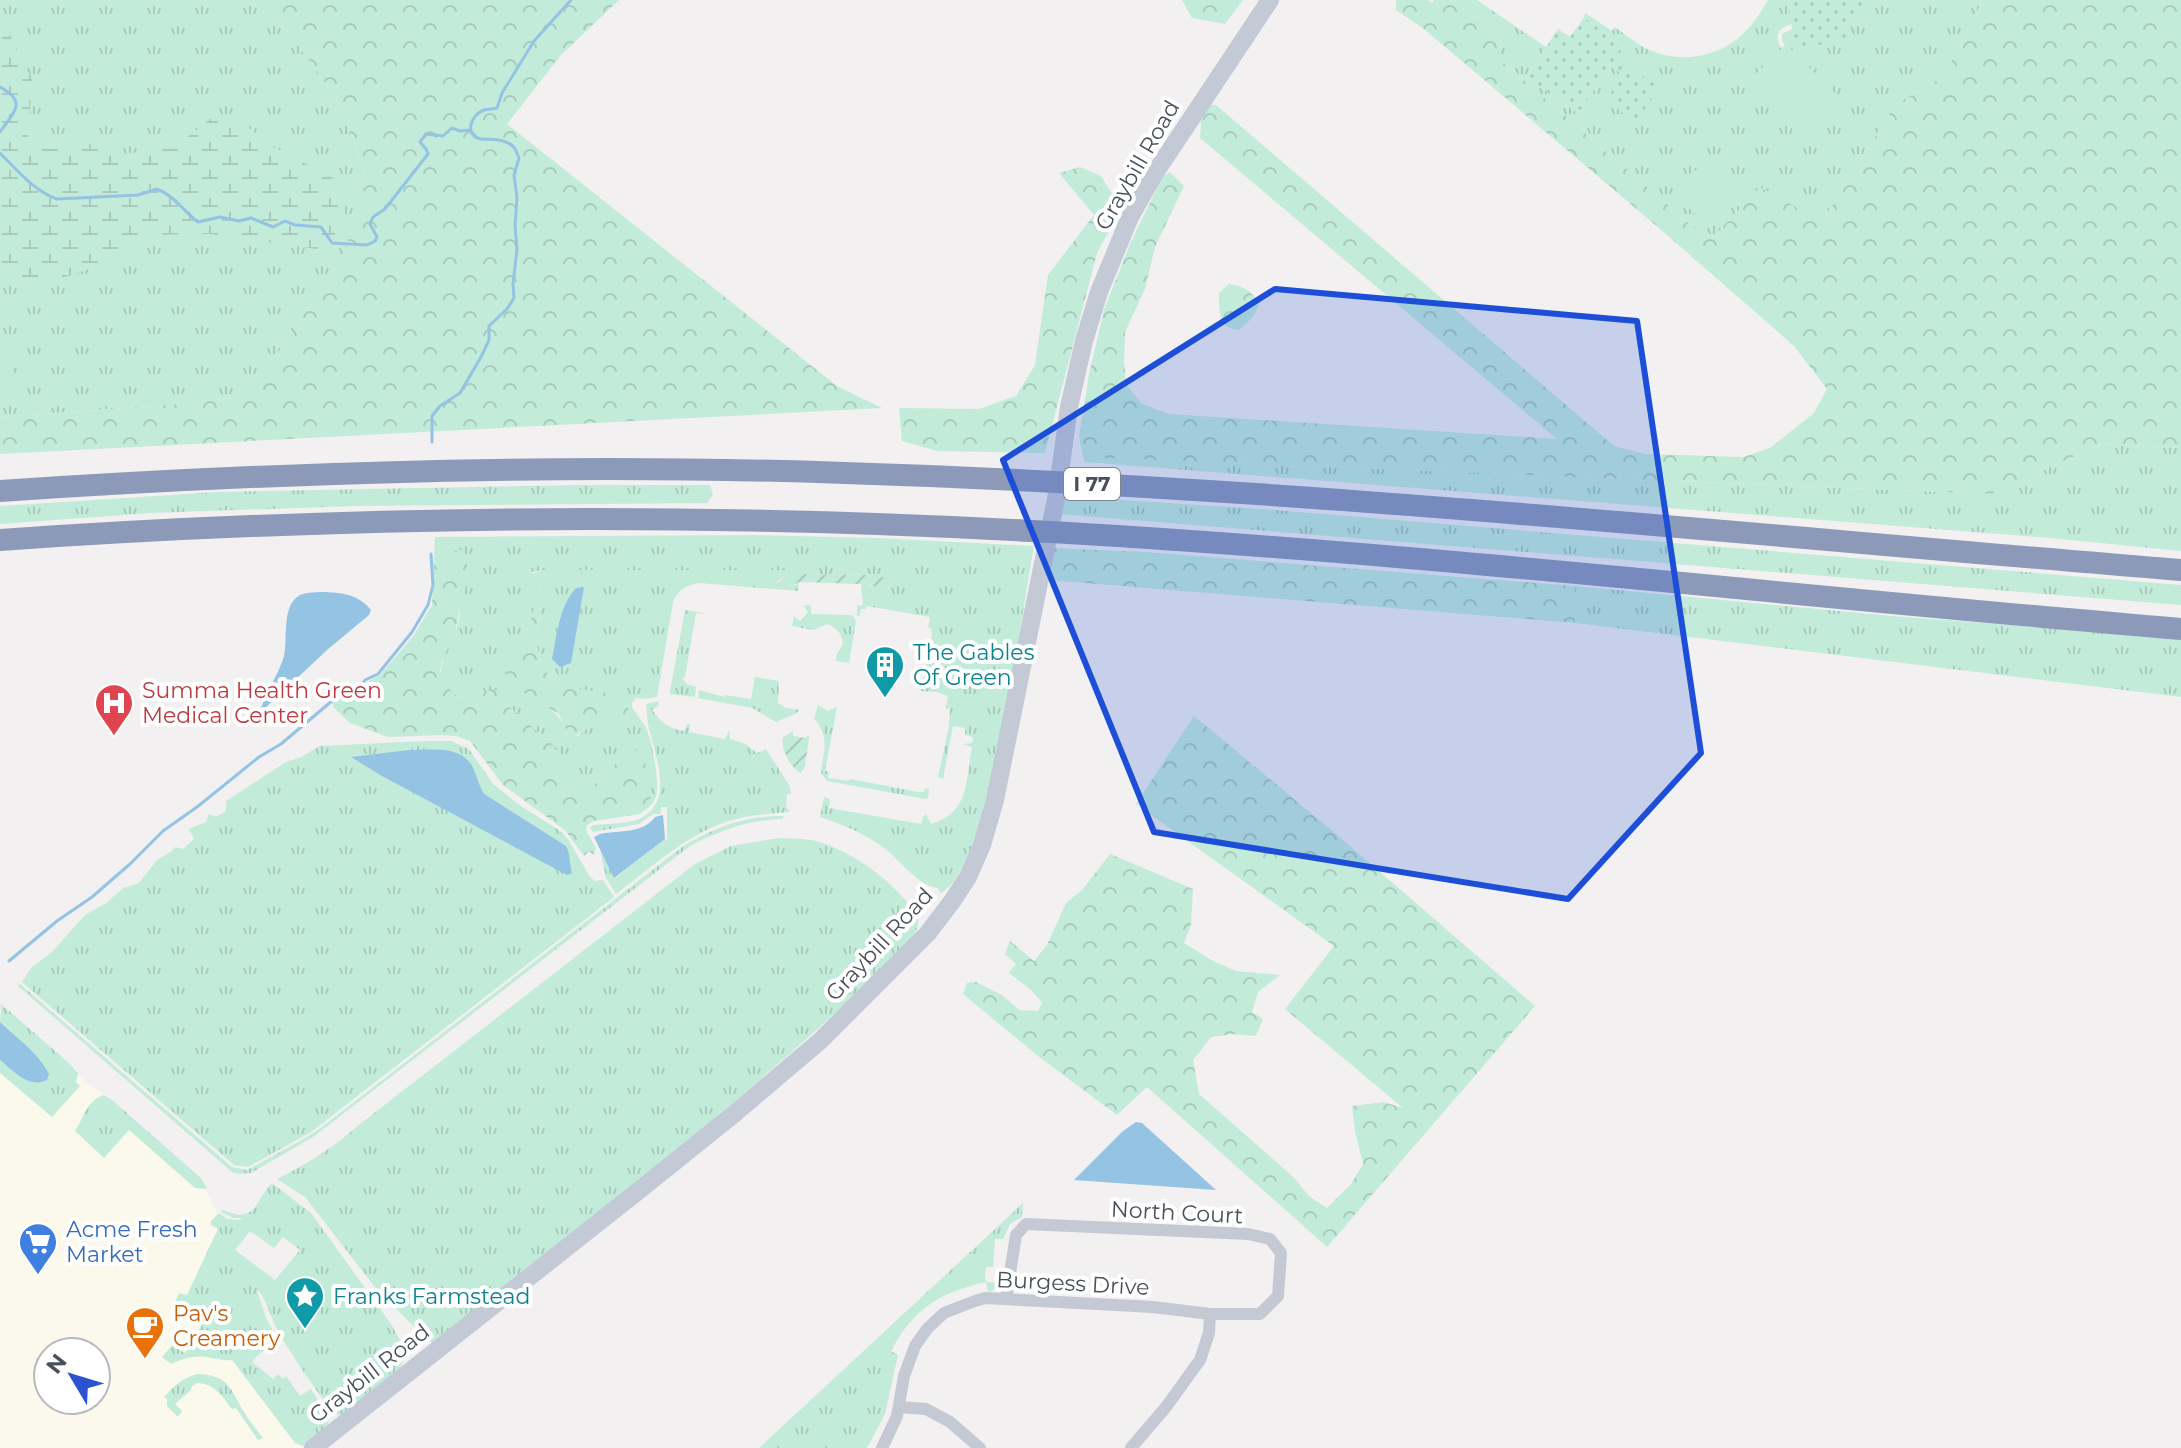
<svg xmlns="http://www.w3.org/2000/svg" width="2181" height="1448" viewBox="0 0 2181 1448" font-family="Montserrat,sans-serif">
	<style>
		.commercial { fill: #faf9eb; fill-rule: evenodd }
		.grass { fill: url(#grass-tufts); fill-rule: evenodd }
		.forest { fill: url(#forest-crowns) }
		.wetland { fill: url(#wetland-marsh) }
		.park { fill: url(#park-dots) }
		.garden { fill: url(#garden-furrows) }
		.pitch { fill: #c2ebda }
		.water { fill: #94c3e4 }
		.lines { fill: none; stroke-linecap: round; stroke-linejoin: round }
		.stream { stroke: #94c3e4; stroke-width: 3 }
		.street { stroke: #c4c9d3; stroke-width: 12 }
		.secondary { stroke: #c4c9d6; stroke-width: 18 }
		.highway { stroke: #8c99b9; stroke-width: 22 }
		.marked { fill: #1d4ed8; fill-opacity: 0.2; stroke: #1d4ed8; stroke-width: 6; stroke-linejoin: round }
		.labels { text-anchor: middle; stroke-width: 8; stroke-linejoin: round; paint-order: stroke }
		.shield { fill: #fff; stroke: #80848c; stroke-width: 2 }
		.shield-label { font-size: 20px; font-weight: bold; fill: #494f5b }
		.street-label { font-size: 22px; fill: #494f5b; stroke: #fff }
		.culture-label { font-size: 22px; fill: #0d838f; stroke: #fff; text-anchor: start }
		.health-label { font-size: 22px; fill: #be3a42; stroke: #fff; text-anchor: start }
		.shop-label { font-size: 22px; fill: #366cbe; stroke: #fff; text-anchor: start }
		.food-label { font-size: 22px; fill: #c56008; stroke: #fff; text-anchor: start }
	</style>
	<defs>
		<pattern id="grass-tufts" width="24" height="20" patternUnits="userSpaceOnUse" patternTransform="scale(2)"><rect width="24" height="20" fill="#c2ebda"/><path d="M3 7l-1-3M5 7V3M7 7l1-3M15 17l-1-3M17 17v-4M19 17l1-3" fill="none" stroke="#a8cbbd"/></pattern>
		<pattern id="forest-crowns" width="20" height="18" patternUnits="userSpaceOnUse" patternTransform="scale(2)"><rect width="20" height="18" fill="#c2ebda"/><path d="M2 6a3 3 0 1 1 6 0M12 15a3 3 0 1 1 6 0" fill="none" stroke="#a8cbbd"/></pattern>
		<pattern id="wetland-marsh" width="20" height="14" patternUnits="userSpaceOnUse" patternTransform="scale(2)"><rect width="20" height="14" fill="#c2ebda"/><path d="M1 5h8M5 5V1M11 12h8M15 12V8" fill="none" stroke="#a8cbbd"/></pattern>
		<pattern id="park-dots" width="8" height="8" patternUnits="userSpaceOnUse" patternTransform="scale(2)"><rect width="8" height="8" fill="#c2ebda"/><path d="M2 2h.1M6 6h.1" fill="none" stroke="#a8cbbd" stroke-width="1.8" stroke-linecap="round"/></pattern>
		<pattern id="garden-furrows" width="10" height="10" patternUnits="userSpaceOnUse" patternTransform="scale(2)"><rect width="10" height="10" fill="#c2ebda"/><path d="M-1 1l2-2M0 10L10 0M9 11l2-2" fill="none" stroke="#a8cbbd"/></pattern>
	</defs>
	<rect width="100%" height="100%" fill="#f2f0f0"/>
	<path class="commercial" d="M0,1007l80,70 24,18 100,85 4,15 9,18 12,9 -38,81 112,143 -3,2h-300zM48,1352h48v48h-48z"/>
	<g class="grass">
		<path d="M0,0h247l43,33 54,77 23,72 -24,74 -63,94 -44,47 -55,7 -181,13z"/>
		<path d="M1450,0h27l69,47 -20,31 52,35 33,-47 13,9 35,13 -42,-30 7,-12 -40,-28 1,-5 27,18 3,-4c12,9 24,19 37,24 31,13 71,5 94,-20 9,-9 16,-21 22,-31h19l5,24c-10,3 -16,7 -14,18l4,6 3,-3 -3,-4v-7l10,-5 2,11 50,-1 28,-39h110l-12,30 -28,47 -47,28 -73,117 -109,15 -24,-14 -192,-166 6,-21z"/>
		<path d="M2103,443l78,5v103l-131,-13 -965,-76 -2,-5 909,37z"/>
		<path d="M577,485h133l3,9 -6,9 -353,3 -204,7 -150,11v-18l219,-14z"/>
		<path d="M1061,496l213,14 907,75v20l-1123,-91z"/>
		<path d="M754,535l124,3 156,8c-12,60 -42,325 -94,347l-2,-5c-20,-2 -39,-29 -55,-41 -19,-14 -41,-23 -63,-30l4,-20 6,2 -1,9 92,16 2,-7 3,-3 5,10c39,-12 34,-41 41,-77l-9,-3 9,-1 1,-6 -8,-2v-7l-12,-2 -10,53 -5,-2 11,-51 1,-17 -4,-1 2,-12 -11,-4 -16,-1 11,-57 -1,-6 -3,-1 2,-10 -63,-11 -1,3h-5l-2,8 -2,-1v-10l6,-1 -2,-21 3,-2 8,5h17l-8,-12 -87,-1 -3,-4h-246l-14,2 9,9 1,7 -16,50 -15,12 -3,29c22,22 51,24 61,55l10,2 21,-18 12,-4 16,9 13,-3 -63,-30 -17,-4 -17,-17 -8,-30 7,-37 8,-20 29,-9 133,5h63l12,-3 -10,7 1,5 17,-2 4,-3 -1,9 -99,-8c-13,2 -21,7 -26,19l-16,95 -12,2 -9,-1 -4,5v4c4,7 10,14 14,21 6,12 14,56 10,68 -2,8 -10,14 -17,18l2,-6 -12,-57 -33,32 -13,8 -8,-2 -10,-17 -8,-23 -57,-50 -2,-7 -6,-3 -14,6 -10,7c-57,-27 -5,-58 -8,-97 0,-10 -18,-40 -23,-51l-3,4 1,-21z"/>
		<path d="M1575,586l317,30 289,22v59l-606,-74z"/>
		<path d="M807,605l4,1v8l41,1 4,6 -7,42 -13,-2 1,-7 6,-10c-1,-11 -6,-16 -16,-20l-14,6 -21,-4 2,-10 6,5 8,-9 -4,-6z"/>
		<path d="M685,610l24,4 -13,-1 -11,64 -3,1 5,6 9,3 -1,10 -25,-3v-3z"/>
		<path d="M755,677l24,4 -1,22 8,5 13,2 -2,3 -21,9 -24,-14 -54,-10 1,-8 25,7 1,-2 26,4z"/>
		<path d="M658,701l1,4 -7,5c9,12 17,19 32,21l4,-8 2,2 -1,7 36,7 4,-9 1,9 15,5 12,9 9,-4 23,36 2,9h-4l-1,14 4,2 -2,2c-21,2 -42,3 -62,10 -42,14 -75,46 -110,72l-10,-16 -6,-29 15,29 50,-39 2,2v-34h-6v7h-8l-14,10 -46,8 -3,-4 3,-3c13,-1 39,-1 50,-8 31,-18 12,-62 6,-88 -2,-8 -2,-17 -3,-25z"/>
		<path d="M818,705l10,6 9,-4 -12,64 4,1 -1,6 21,3 1,-2 68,13h6l1,-4 4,1 -1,9 -2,1 -99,-18 -6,-8c2,-20 10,-37 -7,-54z"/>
		<path d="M425,741h26l18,8 24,35 29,23 37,23 9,9 22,38 5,4 8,-1 11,17 -303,235 -63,35 -14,-2 -212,-183 9,-14 21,-16 33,-37 20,-11 18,-16 16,-5 18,-23 15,-9 3,-4 8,2 11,-10 -5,-10 17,-7 3,-8 7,3 10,-6v-10l60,-39 15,-5 19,-11z"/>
		<path d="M784,816l-2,3c-34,1 -62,11 -92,27l-377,291 -62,36 -12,1 -7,-2 -214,-186 2,-2 212,183 15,3 60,-33 15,-10 360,-280c31,-19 64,-32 102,-31z"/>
		<path d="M779,838c12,1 25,0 37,3 39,11 76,40 100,72l-5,3 1,2 6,-1c1,9 -2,15 -6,22 -148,149 -316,274 -479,404l-6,-3 -53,-54 -69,-89 -28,-18c31,-15 57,-32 83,-55l335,-260 36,-18z"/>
		<path d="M1,1004l68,59 9,11 -2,8 4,4 -28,31 -52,-44v-13l24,19 11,4 2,-24 -20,-22 -17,-15z"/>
		<path d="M103,1095l8,4 91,80 5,10 -12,-1 -66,-58 -25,28 -29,-27c9,-13 10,-28 28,-36z"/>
		<path d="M272,1183l39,30 80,111 15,27 -1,7 -5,10 -60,48 -11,-8c-16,-23 -33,-46 -47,-70 -10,-15 -13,-33 -23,-47h-2l10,29 11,20c-9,9 -16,9 -26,22l21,17 5,-5 5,5 3,-3 14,20 11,-7 18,30 -1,6 -25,21 -8,-3 -63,-83c-8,1 -12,-1 -20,-2 -14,-4 -29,0 -41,6l-9,-7 12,-14 10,10 17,-14 -5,-5 6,-9 -15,-20 -8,5 -5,-6 5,-11 8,2 31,-66 -7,-4v-4l8,-8 8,6 14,1v-2h-8l-12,-6 2,-2c34,15 31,-9 49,-27zM250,1231l24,17 9,-11 17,13 -25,30 -40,-30z"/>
		<path d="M1023,1203l-1,14 -12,7 -7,15h-8l-2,28h-7l-1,13 2,2 14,1 -5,6 -8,3 -2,-10c-47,11 -72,26 -95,69l7,4 -13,59 -18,34h-108z"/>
		<path d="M197,1374c33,1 33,15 47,38 5,9 13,18 19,26l-5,2 -22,-32 -4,1c-10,-14 -18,-25 -35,-26l-5,3 -1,4 -16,14 7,7 -4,6 -11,-11v-7l-3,-2c10,-11 18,-19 33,-23z"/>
	</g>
	<g class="forest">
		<path d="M247,0h372l-58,55 -54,69 330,262 45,22 -882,46v-37l181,-13 55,-7 44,-47 63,-94 24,-74 -23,-72 -54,-77z"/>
		<path d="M1182,0h61l-18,24 -33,-6z"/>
		<path d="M1396,0h32l4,3 2,-3h16l53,36 -6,21 192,166 24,14 47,-50 62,35 73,-117 47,-28 28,-47 12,-30h199v448l-78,-5 -111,51 -909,-37 -4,-20 10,-63 15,-64 26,-66 33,-68 7,-4 14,14 -29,61 -10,42 -20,43 -1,28 2,24 16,20 27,10 388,25 -357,-301 1,-14 -2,-8 9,-11h8l398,341 31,8 98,3 27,-9 44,-35 13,-24 -33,-43 -135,-118 -235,-199 -28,-19z"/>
		<path d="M1080,167l21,9 20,32 -24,45 -52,200 -108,-2 -35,-10 -3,-33 80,1 37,-13 19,-31 13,-90 46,-60 -35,-42z"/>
		<path d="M1229,284c16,2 23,7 30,21l-6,12 -14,13c-21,-1 -20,-20 -20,-37z"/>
		<path d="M1053,548l92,4 430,34v37l-527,-43z"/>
		<path d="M461,550l4,3 4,22 -8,29 -6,28 -13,29 -2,10 7,16 11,10 10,5 10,-7 14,-6 6,3 2,7 57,50 8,23 10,17 8,2 13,-8 33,-32 7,-2 7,3 9,44 -13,18 -45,7 -7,4 -1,5 10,19 -3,6 -4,-4 -5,5 -19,-26 -62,-45 -33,-44 -14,-5 -16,-1 -52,2 -38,-14 -16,-15 -2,-5 8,-6 19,-5 4,-3 4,-7 13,-7 34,-40 18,-30 2,-47 3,-4z"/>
		<path d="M545,570h246l3,4 -19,4h-115l-81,-5 -29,10 -8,19 -7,37 8,30 17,17 47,7 12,6 21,21 -7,7 -22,-13c-15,5 -24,17 -38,23l-5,-3 -9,-20 -43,-26 -9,-9 -4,-13 7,-16 15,-12 16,-50 -1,-7 -10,-1v-6z"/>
		<path d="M1194,716l149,124 192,166 -208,241 -180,-160 -30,28 -79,-59 -75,-62 4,-11 9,-1 26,13 17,15 19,1 4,-9 -12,-13 -21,-16 7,-9 -11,-10 5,-13 24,20 13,-16 19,-42 17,-14 27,-35 83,35 -2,36 -7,18 29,18 23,10 44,4 -22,17 -6,20 11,7 -7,17 -23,-2 -22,3 -18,23 6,34 93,82 18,21 17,11 24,-24 12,-20 -8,-33 -3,-25 32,-4 19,6 -118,-99 49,-63 -198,-142z"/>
	</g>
	<path class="wetland" d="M10,35l9,22 13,21 -4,62 22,9 22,-10 50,15 52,-6 36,-29 25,-3 31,27 74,39 5,23 -9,28 -19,16 -107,-15 -71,1c-30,25 -60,46 -102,44 -12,0 -25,-5 -37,-7v-234z"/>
	<g class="park">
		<path d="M1787,0h85l-28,39 -41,10 -9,-9z"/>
		<path d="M1584,18l40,28 -7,12 43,30 -25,34 -29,-22 17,-25 -12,-9 -33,47 -52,-35 32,-49 12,8z"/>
	</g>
	<g class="garden">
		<path d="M794,574l87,1 9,10c-5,5 -20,2 -26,-3l-3,2 -62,-2 -6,3 -15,2 -2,-2 11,-10z"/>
		<path d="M791,732h2v4l13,2 1,-3 2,2 -4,30 -5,6c-9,-6 -20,-24 -17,-35z"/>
	</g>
	<g class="pitch">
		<path d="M1786,44l56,56 -40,39 -55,-56z"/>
		<path d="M1698,169c15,1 24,6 31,19 -3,12 -9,26 -19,33h-7l-24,-22c1,-15 5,-24 19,-30z"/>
		<path d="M0,334h1l22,64 -23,2z"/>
	</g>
	<g class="water">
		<path d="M584,587l-13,76 -11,4 -8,-8c5,-24 7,-52 24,-71z"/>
		<path d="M325,592c19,1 34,3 46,18l-2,5 -42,35 -64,60 -2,-1c5,-18 18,-35 23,-53 4,-17 -3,-51 16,-61 7,-3 18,-3 25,-3z"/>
		<path d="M409,750c22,0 55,-6 65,20 3,8 5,15 10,24l82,52c5,9 3,17 6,27l-5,2 -185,-99 -31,-19z"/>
		<path d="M663,815l2,24 -51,39 -20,-41 6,-3c19,-4 43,0 55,-17z"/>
		<path d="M0,1022c17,16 39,32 49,52l-2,6c-19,9 -33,-9 -47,-20z"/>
		<path d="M1136,1122l6,1 74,67 -142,-10 49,-49z"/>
	</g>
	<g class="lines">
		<g class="stream">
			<path d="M0,87c28,15 14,25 0,45"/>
			<path d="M0,153c17,17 34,38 57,46l81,-4 19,-6c18,7 26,22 41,33l22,-5 19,4 12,-3 22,9 12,-6 10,4 26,2 11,16 35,2 8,-4 2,-4 -7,-13 3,-7 12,-8 43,-55 -2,-5 -6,-7 6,-8 17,2 9,-8 8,3 10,-1"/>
			<path d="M432,442v-26l8,-10 20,-13 21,-36 8,-17v-14l18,-17 7,-11 -1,-13 4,-36 -2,-24 2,-27 -3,-23 5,-17c-3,-7 -4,-12 -11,-15 -10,-5 -17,-3 -27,-4 -17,-3 -11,-24 3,-29 4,-1 9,-1 13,-2l5,-15 32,-52 37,-41"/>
			<path d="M9,961l48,-40 35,-24 38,-33 33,-33 34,-24 62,-50 22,-13 58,-49 19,-5 7,-10 13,-6 34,-42 16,-27 5,-20 -2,-31"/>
		</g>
		<g class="street">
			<path d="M899,1407l27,2 24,13 30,26"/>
			<path d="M882,1448l15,-32 7,-40 11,-30 12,-17 17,-16 31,-12 10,-3 168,9 57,7h50l18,-18 3,-43 -11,-14 -22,-5 -222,-10 -10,11 -10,64"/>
			<path d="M1131,1448l35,-41 34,-47 9,-27 1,-19"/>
		</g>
		<path class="secondary" d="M313,1448l329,-260 92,-74 86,-73 108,-108 25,-33 15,-23 14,-32 13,-45 62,-306 12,-87 15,-66 15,-49 31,-75 25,-44 115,-173"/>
		<g class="highway">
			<path d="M0,491c281,-19 563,-28 845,-18 446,14 891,61 1336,97"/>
			<path d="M0,540c343,-24 689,-28 1032,-9 384,21 766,66 1149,98"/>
		</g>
	</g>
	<path class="marked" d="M1275,289l362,32 64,432 -133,146 -414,-67 -151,-372z"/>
	<defs>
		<symbol id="building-pin" viewBox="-11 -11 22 30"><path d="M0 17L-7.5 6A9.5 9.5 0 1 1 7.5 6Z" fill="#0f9aa8" stroke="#fff"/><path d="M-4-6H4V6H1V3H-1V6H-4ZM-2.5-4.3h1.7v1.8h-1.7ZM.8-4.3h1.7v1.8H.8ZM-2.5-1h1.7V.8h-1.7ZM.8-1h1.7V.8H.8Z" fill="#fff"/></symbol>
		<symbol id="hospital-pin" viewBox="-11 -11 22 30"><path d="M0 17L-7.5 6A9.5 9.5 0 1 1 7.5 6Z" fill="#e0444e" stroke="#fff"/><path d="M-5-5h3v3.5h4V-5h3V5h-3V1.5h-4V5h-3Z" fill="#fff"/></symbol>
		<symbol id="supermarket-pin" viewBox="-11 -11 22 30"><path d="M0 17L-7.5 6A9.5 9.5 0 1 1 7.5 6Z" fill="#3f7fe0" stroke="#fff"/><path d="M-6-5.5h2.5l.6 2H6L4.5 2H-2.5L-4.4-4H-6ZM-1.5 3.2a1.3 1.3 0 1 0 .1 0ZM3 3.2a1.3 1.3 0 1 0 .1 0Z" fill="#fff"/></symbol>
		<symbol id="sight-pin" viewBox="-11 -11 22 30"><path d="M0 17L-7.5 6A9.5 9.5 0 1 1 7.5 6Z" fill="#0f9aa8" stroke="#fff"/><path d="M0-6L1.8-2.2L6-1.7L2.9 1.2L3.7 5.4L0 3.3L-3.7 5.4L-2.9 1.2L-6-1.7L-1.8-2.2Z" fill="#fff"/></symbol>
		<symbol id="cafe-pin" viewBox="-11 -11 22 30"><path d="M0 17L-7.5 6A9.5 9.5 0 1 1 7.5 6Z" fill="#e8710a" stroke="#fff"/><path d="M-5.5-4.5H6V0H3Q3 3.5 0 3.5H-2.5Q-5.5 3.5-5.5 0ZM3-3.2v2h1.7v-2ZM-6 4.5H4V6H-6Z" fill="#fff"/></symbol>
	</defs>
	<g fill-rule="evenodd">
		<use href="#building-pin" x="863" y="643" width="44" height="60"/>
		<use href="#hospital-pin" x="92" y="681" width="44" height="60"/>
		<use href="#supermarket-pin" x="16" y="1220" width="44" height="60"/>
		<use href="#sight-pin" x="283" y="1274" width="44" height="60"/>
		<use href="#cafe-pin" x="123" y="1304" width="44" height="60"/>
	</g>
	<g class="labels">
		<rect class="shield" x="1064" y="468" width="56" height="32" rx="6"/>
		<g class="shield-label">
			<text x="1092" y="491">I 77</text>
		</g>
		<g class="street-label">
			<text transform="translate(1137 165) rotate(-60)" y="8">Graybill Road</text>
			<text transform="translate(879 944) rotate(-47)" y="8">Graybill Road</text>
			<text transform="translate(1177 1212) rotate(3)" y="8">North Court</text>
			<text transform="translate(1073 1283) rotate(3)" y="8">Burgess Drive</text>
			<text transform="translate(369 1373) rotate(-38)" y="8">Graybill Road</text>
		</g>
		<g class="culture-label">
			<text x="913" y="660">The Gables<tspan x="913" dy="25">Of Green</tspan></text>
			<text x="333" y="1304">Franks Farmstead</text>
		</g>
		<g class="health-label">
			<text x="142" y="698">Summa Health Green<tspan x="142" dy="25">Medical Center</tspan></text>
		</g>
		<g class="shop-label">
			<text x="66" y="1237">Acme Fresh<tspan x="66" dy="25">Market</tspan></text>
		</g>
		<g class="food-label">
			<text x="173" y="1321">Pav's<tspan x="173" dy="25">Creamery</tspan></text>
		</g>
	</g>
	<g transform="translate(72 1376) rotate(308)"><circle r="38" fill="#ffffff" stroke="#b6b9bd" stroke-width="2"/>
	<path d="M0-6L14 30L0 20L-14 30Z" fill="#2a52d1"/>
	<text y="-12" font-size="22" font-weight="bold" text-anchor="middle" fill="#494f5b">N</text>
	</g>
</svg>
